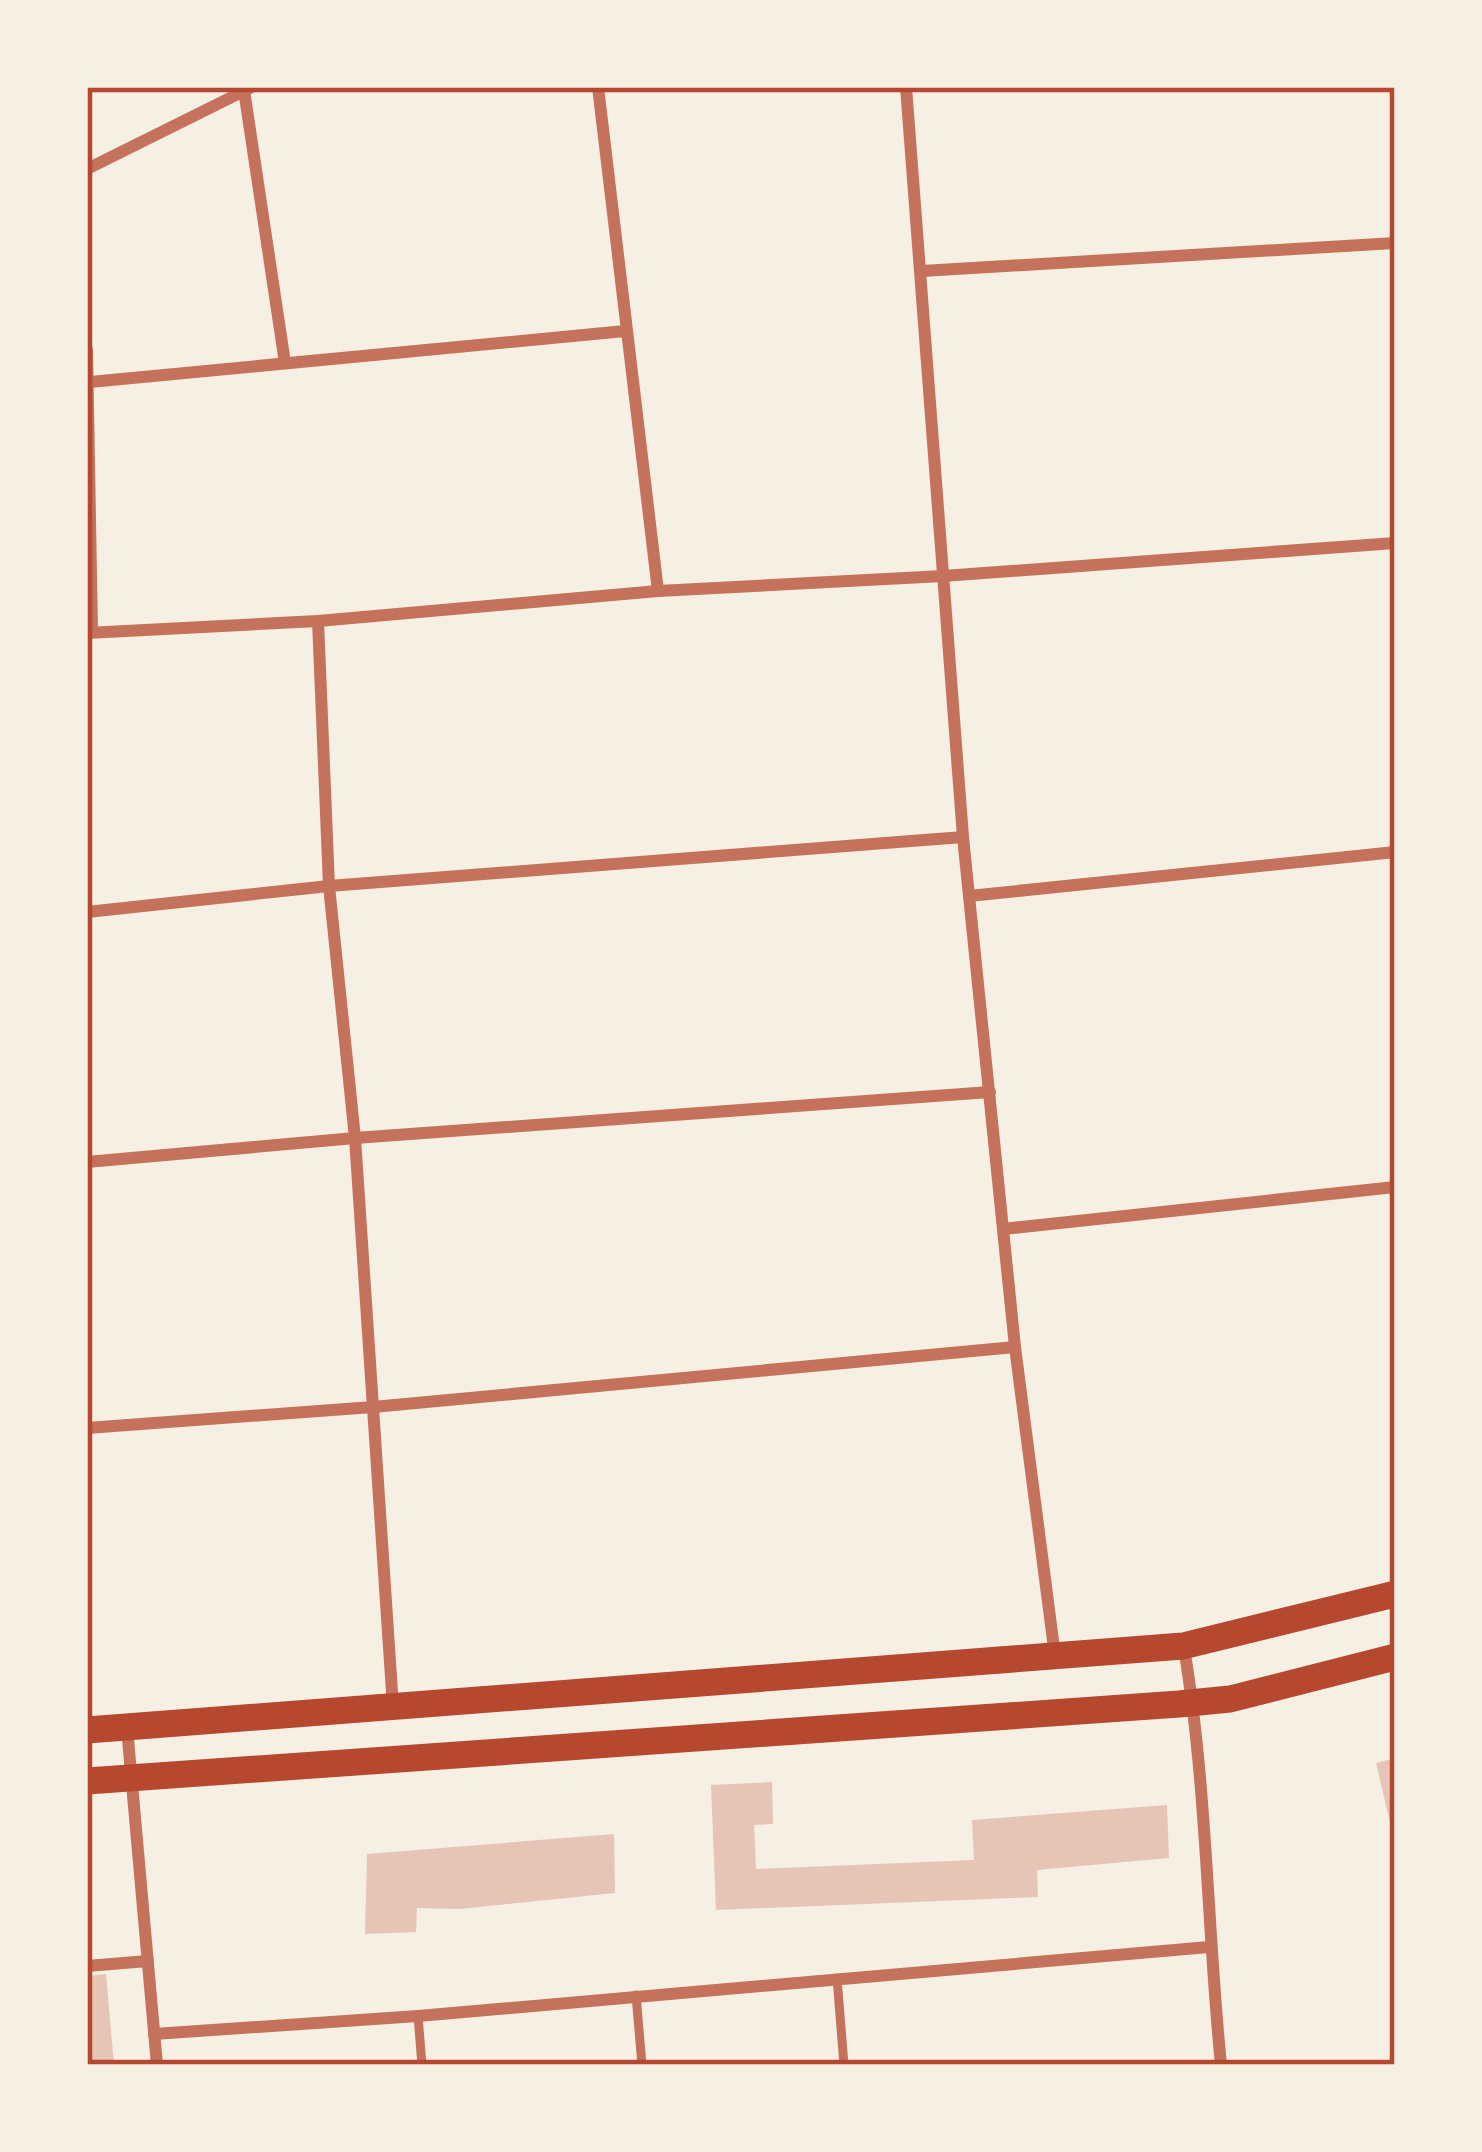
<svg xmlns="http://www.w3.org/2000/svg" width="1482" height="2152" viewBox="0 0 1482 2152" font-family="Georgia,serif">
	<style>
		.building { fill: #e6c5b7 }
		.lines { fill: none; stroke-linecap: round; stroke-linejoin: round }
		.service { stroke: #c5725c; stroke-width: 9 }
		.minor { stroke: #c5725c; stroke-width: 12 }
		.primary { stroke: #b5482f; stroke-width: 27 }
		.neatline { fill: none; stroke: #b5482f; stroke-width: 4.5 }
	</style>
	<rect width="100%" height="100%" fill="#f6efe4"/>
	<g class="building">
		<path d="M1395,1758v76l-2,1 -17,-72z"/>
		<path d="M772,1782l1,42 -19,1 2,44 218,-9 -2,-40 195,-15 2,53 -132,12 1,27 -322,13 -5,-125z"/>
		<path d="M614,1834l1,59 -155,16 -43,-1 -1,24 -51,2 2,-80z"/>
		<path d="M106,1974l8,91h-27v-89z"/>
	</g>
	<g class="lines">
		<g class="service">
			<path d="M837,1978l7,87"/>
			<path d="M636,1995l6,70"/>
			<path d="M418,2016l4,49"/>
		</g>
		<g class="minor">
			<path d="M598,87l60,504"/>
			<path d="M906,87l57,750 52,510 40,309"/>
			<path d="M244,90l41,273"/>
			<path d="M87,169l163,-81"/>
			<path d="M922,271l473,-28"/>
			<path d="M87,350l5,282"/>
			<path d="M90,382l535,-51"/>
			<path d="M318,621l11,265 26,252 38,569"/>
			<path d="M87,633l231,-12 340,-30 285,-15 452,-33"/>
			<path d="M969,896l426,-44"/>
			<path d="M87,912l242,-26 634,-49"/>
			<path d="M87,1162l268,-24 635,-46"/>
			<path d="M1003,1229l392,-42"/>
			<path d="M87,1428l286,-21 642,-60"/>
			<path d="M1184,1648c23,137 23,278 37,417"/>
			<path d="M127,1728l30,337"/>
			<path d="M87,1966l61,-5"/>
			<path d="M154,2034l264,-18 791,-69"/>
		</g>
		<g class="primary">
			<path d="M87,1730l1096,-84 212,-52"/>
			<path d="M87,1781l1092,-77 51,-5 165,-42"/>
		</g>
	</g>
	<rect width="1482" height="2152" fill="none" stroke="#f6efe4" stroke-width="180"/>
	<rect x="90" y="90" width="1302" height="1972" class="neatline"/>
</svg>
